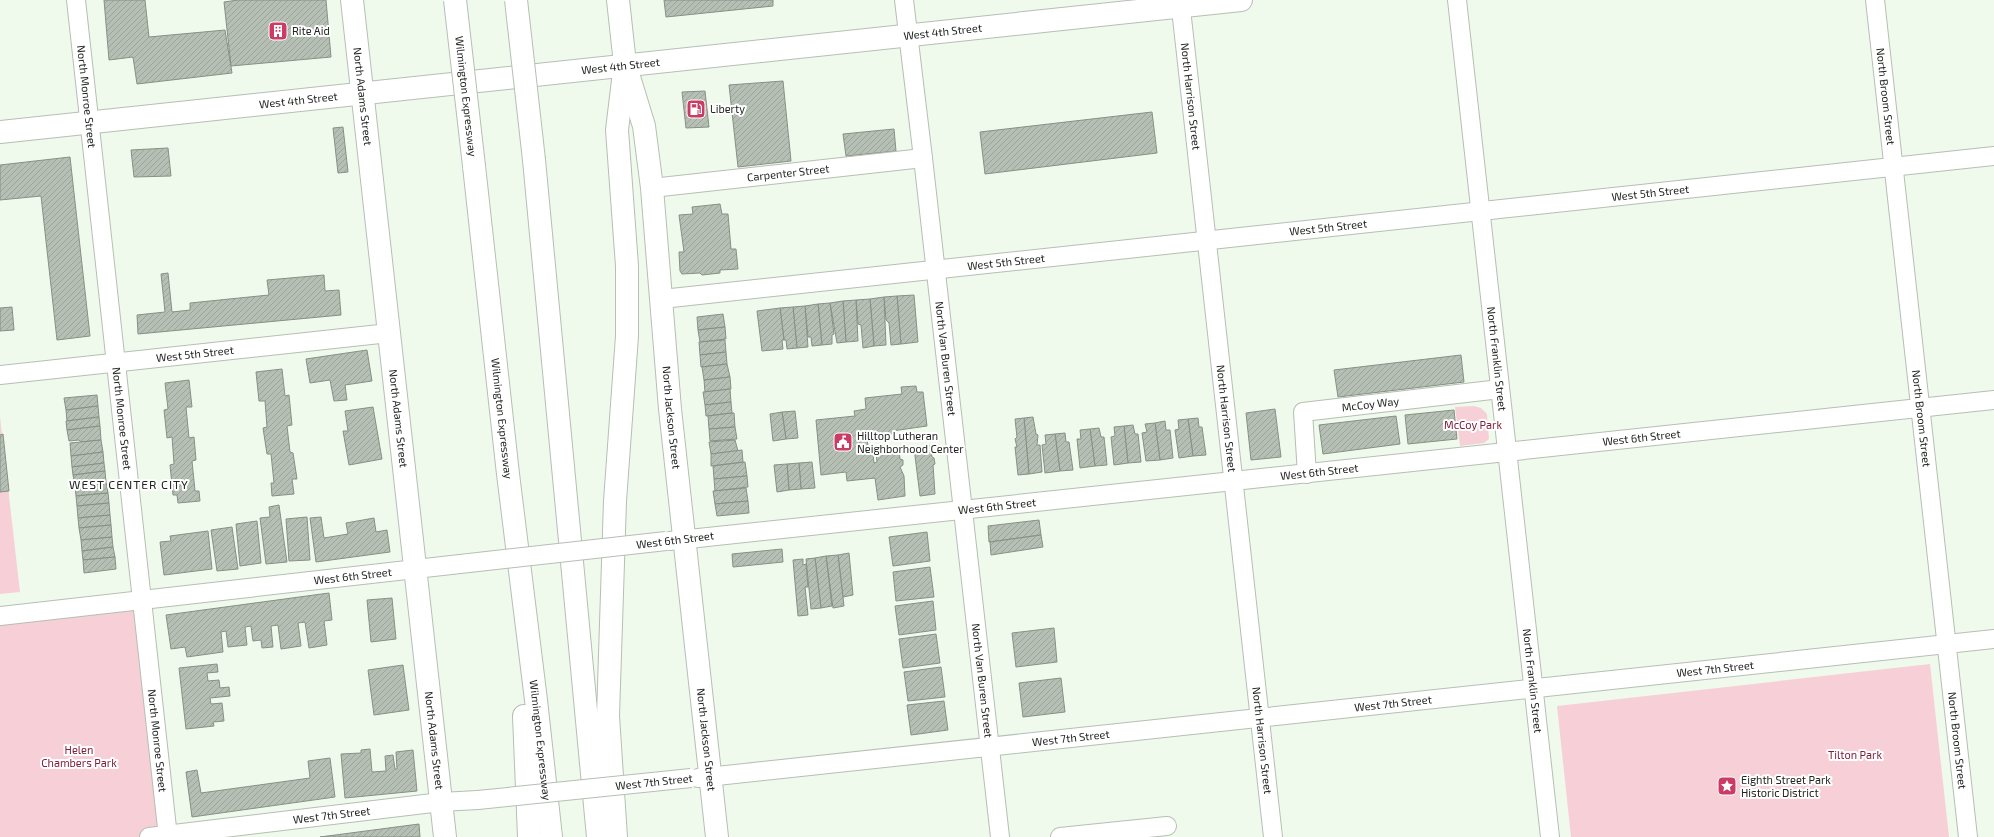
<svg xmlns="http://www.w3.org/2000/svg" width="1994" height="837" viewBox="0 0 1994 837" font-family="'Exo 2',sans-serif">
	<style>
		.green { fill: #f7d0d7 }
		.building { fill: url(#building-hatch); stroke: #879085 }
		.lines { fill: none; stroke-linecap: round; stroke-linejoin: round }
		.minor-casing { stroke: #b5bfb3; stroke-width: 20 }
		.major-casing { stroke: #b5bfb3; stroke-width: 24 }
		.highway-casing { stroke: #b5bfb3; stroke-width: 24 }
		.minor { stroke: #fff; stroke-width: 18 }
		.major { stroke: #fff; stroke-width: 22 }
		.highway { stroke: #fff; stroke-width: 22 }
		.minor-bridge-casing { stroke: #b5bfb3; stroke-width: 20; stroke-linecap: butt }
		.highway-bridge-casing { stroke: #b5bfb3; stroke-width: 24; stroke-linecap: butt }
		.minor-bridge { stroke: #fff; stroke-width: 18 }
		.highway-bridge { stroke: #fff; stroke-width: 22 }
		.labels { text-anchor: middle; stroke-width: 4; stroke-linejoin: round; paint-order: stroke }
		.poi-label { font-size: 11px; fill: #212520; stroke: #fff; text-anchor: start }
		.street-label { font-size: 11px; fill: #212520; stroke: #fff }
		.park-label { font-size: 11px; fill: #7e203c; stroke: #fff }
		.neighbourhood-label { font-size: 12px; letter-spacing: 1px; fill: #212520; stroke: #fff }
	</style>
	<defs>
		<pattern id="building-hatch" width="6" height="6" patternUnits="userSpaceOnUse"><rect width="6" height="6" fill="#b5bfb3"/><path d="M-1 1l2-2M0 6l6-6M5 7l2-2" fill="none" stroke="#9ba49a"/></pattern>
	</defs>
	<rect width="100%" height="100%" fill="#effaed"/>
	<g class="green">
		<path d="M1474,406l7,2 6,6 2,25 -5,4 -24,3 -5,-39z"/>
		<path d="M0,417l20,175 -20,2z"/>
		<path d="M142,601l26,234 -19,2h-149v-221z"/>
		<path d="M1930,664l19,173h-378l-14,-131z"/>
	</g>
	<g class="building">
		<path d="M104,0h41l4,37 76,-7 7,43 -95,11 -4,-27 -24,3z"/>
		<path d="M238,0h88l5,57 -100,9 -7,-64z"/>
		<path d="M664,0h109v6l-107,11z"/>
		<path d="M783,81l8,80 -53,6 -9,-82z"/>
		<path d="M705,91l4,36 -23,1 -4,-36z"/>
		<path d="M1152,112l5,41 -172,21 -5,-42z"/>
		<path d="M343,127l5,45 -10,1 -5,-45z"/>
		<path d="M894,129l2,22 -50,5 -3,-22z"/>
		<path d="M168,148l3,28 -37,1 -3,-27z"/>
		<path d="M70,157l20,179 -33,4 -16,-144 -41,4v-35z"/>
		<path d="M720,204l2,10h6l3,35h5l2,20 -18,1v3l-18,2 -2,-2 -18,1 -2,-3 -1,-19h5l-5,-37 14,-1 -1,-7z"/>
		<path d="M168,273l4,39 18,-2v-7l79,-8 -2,-15 57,-5 1,16 14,-1 2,25 -203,19 -1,-19 28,-3 -4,-38z"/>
		<path d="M914,295l4,47 -17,2 -4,-48z"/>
		<path d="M897,296l4,48 -10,1 -2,-22 -3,-3 -2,-23z"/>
		<path d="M884,297l2,48 -12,1 -4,-47z"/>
		<path d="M870,299l4,47 -11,2 -2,-23 -3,-1 -2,-24z"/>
		<path d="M856,300l2,41 -12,1 -3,-41z"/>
		<path d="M843,301l3,41 -9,1 -7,-40z"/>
		<path d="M830,303l4,31 -2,1v9l-10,1 -4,-41z"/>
		<path d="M818,304l4,41 -10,1 -1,-9h-3l-3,-31z"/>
		<path d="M805,306l3,41 -11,1 -4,-41z"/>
		<path d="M12,307l2,23 -14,1v-23z"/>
		<path d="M793,307l4,41 -10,1 -1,-9h-2l-4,-32z"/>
		<path d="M780,308l4,32h-2l1,9 -21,2 -5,-40z"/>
		<path d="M723,314l2,13 -27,3 -1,-13z"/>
		<path d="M725,327l1,12 -26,3 -2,-12z"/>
		<path d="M725,340l1,12 -26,3 -1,-13z"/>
		<path d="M367,350l5,31 -27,4 2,15 -13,1 -4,-21 -20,3 -4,-24z"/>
		<path d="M726,352l1,12 -26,3 -1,-12z"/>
		<path d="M1461,355l3,27 -126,15 -4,-27z"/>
		<path d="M727,364l3,13 -26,3 -2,-13z"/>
		<path d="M282,369l3,27 4,-1 3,30 -5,1 3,26 3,1 4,26h-5l2,15 -22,2 -1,-13h3l-3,-29h-4l-4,-26 4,-1 -2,-26h-6l-3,-29z"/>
		<path d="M730,377l1,12 -26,3 -1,-12z"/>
		<path d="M189,380l3,27h-6l3,31 5,-1 2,23 -4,1 3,30h4l1,10 -22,2 -1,-8h-4l-3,-30 4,-1 -2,-27 -5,1 -3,-28 4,-1 -3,-26z"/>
		<path d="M916,386l1,6h6l4,34 -35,5v3l-21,2v2l-4,1 1,7h4l2,17 3,-1 -1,-9 23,-2 1,8 3,1v5l-3,2 4,9 1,20 -27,4 -3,-22 -28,3 -1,-9 -25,3 -5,-55 39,-4 -1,-5 12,-2 -1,-11 37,-4 -1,-7z"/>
		<path d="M730,389l1,13 -26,3 -2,-13z"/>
		<path d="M97,395l1,11 -32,4 -2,-12z"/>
		<path d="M731,402l1,11 -26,3 -1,-11z"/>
		<path d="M98,406l1,11 -32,4 -1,-11z"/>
		<path d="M373,407l9,52 -33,6 -6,-34h5l-3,-20z"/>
		<path d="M1275,409l6,48 -30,3 -5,-47z"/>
		<path d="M1454,410l3,29 -49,5 -3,-29z"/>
		<path d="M795,411l3,27 -12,1 -4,-27z"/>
		<path d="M782,412l4,27 -13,2 -3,-27z"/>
		<path d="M732,413h2l1,14 -26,2 -1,-13z"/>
		<path d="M1396,416l4,28 -77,10 -4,-29z"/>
		<path d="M99,417l1,9 -33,4 -1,-9z"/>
		<path d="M1033,417l3,17 2,1 -1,10h3l2,27 -13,2 -5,-56z"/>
		<path d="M1024,418l5,56 -11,1 -3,-28h2l-2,-8 2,-2 -2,-18z"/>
		<path d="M1198,418l1,9h3l4,28 -13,1 -5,-37z"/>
		<path d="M1188,419l5,37 -14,2 -4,-28 4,-1 -1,-9z"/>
		<path d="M1165,421l1,9h4l3,28 -13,2 -5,-37z"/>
		<path d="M1155,423l5,37 -14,1 -4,-28 5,-1 -2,-8z"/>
		<path d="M1133,425l2,9h3l3,28 -13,1 -4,-37z"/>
		<path d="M100,426l1,14 -20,2 -2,-2 -10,1 -2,-11z"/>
		<path d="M1124,426l4,37 -14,2 -3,-28 4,-1 -1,-9z"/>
		<path d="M735,427l2,12 -27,2 -1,-12z"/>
		<path d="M1099,428l2,9h3l3,28 -12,1 -5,-37z"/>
		<path d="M1090,429l5,37 -15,2 -3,-29h4l-1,-9z"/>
		<path d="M1065,433l1,9h3l4,28 -13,1 -5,-37z"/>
		<path d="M3,434l6,57 -9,1v-57z"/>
		<path d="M1055,434l5,37 -15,2 -3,-28 4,-1 -1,-9z"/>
		<path d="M101,440l2,12 -32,4 -1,-13z"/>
		<path d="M735,440l3,11 -27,3 -2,-12z"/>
		<path d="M930,446l2,11 2,1 1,6 -2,1 2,29 -15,2 -6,-48z"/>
		<path d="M742,450l1,12 -32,4v-12z"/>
		<path d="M103,452l1,11 -32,4 -1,-11z"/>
		<path d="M745,462l2,14 -33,3 -1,-13z"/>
		<path d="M812,462l3,26 -14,1 -2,-26z"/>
		<path d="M104,463l1,8 -32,4 -1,-8z"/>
		<path d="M799,463l2,26 -12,1 -2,-26z"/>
		<path d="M787,464l2,26 -12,2 -3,-27z"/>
		<path d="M105,471l1,11 -31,4 -2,-11z"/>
		<path d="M747,476l1,11 -33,4 -1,-12z"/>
		<path d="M106,482l2,11 -32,3 -1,-10z"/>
		<path d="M746,488l2,13 -33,3 -2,-13z"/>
		<path d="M108,493l1,10 -32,3 -1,-10z"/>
		<path d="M748,501l1,12 -32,3 -2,-12z"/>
		<path d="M109,503l1,12 -32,3 -1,-12z"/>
		<path d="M279,505l8,57 -21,2 -6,-46 10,-1 -1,-10z"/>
		<path d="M110,515l1,10 -32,3 -1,-10z"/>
		<path d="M307,517l3,43 -21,1 -3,-42z"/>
		<path d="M321,517l3,21 24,-4 -2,-11 28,-5 2,14 11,-2 3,22 -74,10 -6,-44z"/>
		<path d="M1039,520l2,15 -52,7 -1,-16z"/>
		<path d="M257,521l4,42 -21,3 -4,-42z"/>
		<path d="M111,525l1,12 -31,3 -2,-12z"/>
		<path d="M232,527l6,42 -21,2 -6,-41z"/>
		<path d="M208,531l4,38 -48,6 -4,-33 11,-1 -1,-5z"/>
		<path d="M927,532l3,29 -37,5 -4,-29z"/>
		<path d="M1041,535l2,12 -52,8 -1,-13z"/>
		<path d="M112,537l1,10 -31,4 -1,-11z"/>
		<path d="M113,547l2,10 -32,3 -1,-9z"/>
		<path d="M782,549l1,13 -50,5 -1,-13z"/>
		<path d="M849,553l4,42 -10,2 -5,-42z"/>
		<path d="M838,555l6,51 -11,2 -7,-52z"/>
		<path d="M826,556l6,50 -11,2 -6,-50z"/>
		<path d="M115,557l1,12 -32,4 -1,-13z"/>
		<path d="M815,558l6,50 -10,1 -5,-50z"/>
		<path d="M803,559v6l3,-1 2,23h-3l3,28 -10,1 -5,-56z"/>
		<path d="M930,567l4,30 -38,4 -3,-29z"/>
		<path d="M329,593l3,27 -8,1 3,24 -18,3 -4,-26 -7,1 3,23 -20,3 -3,-24 -7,1 2,21 -11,1 -1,-8 -8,1 -2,-15 -6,1 2,18 -19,2 -2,-16 -5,1 2,20 -36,5 -2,-10 -14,2 -5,-34z"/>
		<path d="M392,598l4,41 -25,3 -4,-42z"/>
		<path d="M933,601l3,29 -37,5 -4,-29z"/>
		<path d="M1054,628l3,34 -41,5 -4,-34z"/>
		<path d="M936,634l4,29 -37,5 -4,-29z"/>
		<path d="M217,664l1,8 -11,1 1,8 11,-1 1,8 9,-1 1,9 -20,2 1,6 11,-1 2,18 -11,1 1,4 -28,3 -7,-61z"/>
		<path d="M403,665l6,45 -35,5 -6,-45z"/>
		<path d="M941,667l4,30 -37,4 -4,-29z"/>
		<path d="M1061,678l4,34 -42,5 -4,-34z"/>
		<path d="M944,701l4,29 -37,5 -4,-30z"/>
		<path d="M370,749l2,23 14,-1 -1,-15 8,-1 2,14h2l-1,-17 17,-2 4,41 -72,7 -4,-44 20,-1v-3z"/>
		<path d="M330,758l5,39 -143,20 -6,-45 11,-2 4,23 109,-15 -2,-17z"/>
		<path d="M419,824l1,13h-100z"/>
	</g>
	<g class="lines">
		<defs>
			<g id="minor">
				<path id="s1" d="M76,0l92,837"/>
				<path id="s2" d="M904,0l19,158 77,679"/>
				<path id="s3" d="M1180,0l93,837"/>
				<path id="s4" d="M1457,0l93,837"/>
				<path id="s5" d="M1875,0l93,837"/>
				<path id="s6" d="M652,188l271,-30"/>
				<path id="s7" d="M662,299l1332,-143"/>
				<path id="s8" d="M0,375l389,-42"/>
				<path id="s9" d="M1307,474l-4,-62 197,-23"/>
				<path id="s10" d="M670,541l1324,-141"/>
				<path id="s11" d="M0,616l469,-53"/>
				<path id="s12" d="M698,778l1296,-139"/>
				<path id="s13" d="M149,837l292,-35 37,-2"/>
				<path d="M1060,837l107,-11"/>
			</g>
			<g id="major">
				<path id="s14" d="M352,0l93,837"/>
				<path id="s15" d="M618,0l7,64 19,62 8,62 18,221 47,428"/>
				<path id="s16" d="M0,132l1241,-132"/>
			</g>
			<g id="highway">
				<path d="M534,160l64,677"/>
				<path id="s17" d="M474,166l34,308 28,226 15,137"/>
				<path d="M524,716l5,121"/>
				<path d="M616,837l-8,-121 7,-215 12,-165v-70l-10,-136 8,-66"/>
			</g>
		</defs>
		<use href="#minor" class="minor-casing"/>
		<use href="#major" class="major-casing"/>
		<use href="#highway" class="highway-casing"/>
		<use href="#minor" class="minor"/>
		<use href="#major" class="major"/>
		<use href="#highway" class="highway"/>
		<defs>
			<g id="minor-bridge">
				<path d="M469,563l197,-22"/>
				<path d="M478,800l213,-22"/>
			</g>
			<g id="highway-bridge">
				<path id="s18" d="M455,0l19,166"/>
				<path d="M516,0l18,160"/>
			</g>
		</defs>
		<use href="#minor-bridge" class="minor-bridge-casing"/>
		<use href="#highway-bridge" class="highway-bridge-casing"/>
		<use href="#minor-bridge" class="minor-bridge"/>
		<use href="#highway-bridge" class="highway-bridge"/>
	</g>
	<defs>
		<symbol id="building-square" viewBox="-11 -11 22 22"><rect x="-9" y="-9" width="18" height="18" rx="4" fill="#ca3c66" stroke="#fff"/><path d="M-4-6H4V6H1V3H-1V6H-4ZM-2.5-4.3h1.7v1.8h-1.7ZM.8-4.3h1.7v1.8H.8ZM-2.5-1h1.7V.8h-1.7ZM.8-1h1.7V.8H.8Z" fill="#fff"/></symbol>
		<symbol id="fuel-square" viewBox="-11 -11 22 22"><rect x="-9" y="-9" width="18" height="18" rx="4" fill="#ca3c66" stroke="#fff"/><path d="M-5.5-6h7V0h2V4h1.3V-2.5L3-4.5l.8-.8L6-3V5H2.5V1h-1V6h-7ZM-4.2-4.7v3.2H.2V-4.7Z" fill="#fff"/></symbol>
		<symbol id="civic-square" viewBox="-11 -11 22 22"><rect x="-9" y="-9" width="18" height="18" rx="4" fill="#ca3c66" stroke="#fff"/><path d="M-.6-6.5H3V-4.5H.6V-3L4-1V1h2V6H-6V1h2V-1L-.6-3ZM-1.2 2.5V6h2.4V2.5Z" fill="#fff"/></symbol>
		<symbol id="sight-square" viewBox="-11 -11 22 22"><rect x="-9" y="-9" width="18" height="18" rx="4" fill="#ca3c66" stroke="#fff"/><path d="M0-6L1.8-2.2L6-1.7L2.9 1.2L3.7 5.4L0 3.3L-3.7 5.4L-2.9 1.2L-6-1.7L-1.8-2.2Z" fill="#fff"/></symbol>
	</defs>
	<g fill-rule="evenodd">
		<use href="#building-square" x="267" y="20" width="22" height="22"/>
		<use href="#fuel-square" x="685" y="98" width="22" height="22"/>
		<use href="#civic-square" x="832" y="431" width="22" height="22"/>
		<use href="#sight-square" x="1716" y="775" width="22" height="22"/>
	</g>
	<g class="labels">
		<g class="poi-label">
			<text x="292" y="35">Rite Aid</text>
			<text x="710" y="113">Liberty</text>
			<text x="857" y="440">Hilltop Lutheran<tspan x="857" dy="13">Neighborhood Center</tspan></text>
			<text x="1741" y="784">Eighth Street Park<tspan x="1741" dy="13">Historic District</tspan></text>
		</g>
		<g class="street-label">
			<text dy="4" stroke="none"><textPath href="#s16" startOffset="948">West 4th Street</textPath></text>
			<text dy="4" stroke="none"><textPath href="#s16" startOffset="624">West 4th Street</textPath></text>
			<text dy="4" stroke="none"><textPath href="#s1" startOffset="97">North Monroe Street</textPath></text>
			<text dy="4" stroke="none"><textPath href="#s14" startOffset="97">North Adams Street</textPath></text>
			<text dy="4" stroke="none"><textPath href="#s3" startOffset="97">North Harrison Street</textPath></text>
			<text dy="4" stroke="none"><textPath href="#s18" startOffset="97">Wilmington Expressway</textPath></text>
			<text dy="4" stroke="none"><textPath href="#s5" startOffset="97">North Broom Street</textPath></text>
			<text dy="4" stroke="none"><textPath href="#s16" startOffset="300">West 4th Street</textPath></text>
			<text dy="4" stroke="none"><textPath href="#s6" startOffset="137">Carpenter Street</textPath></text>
			<text dy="4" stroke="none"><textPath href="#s7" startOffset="994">West 5th Street</textPath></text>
			<text dy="4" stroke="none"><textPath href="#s7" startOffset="670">West 5th Street</textPath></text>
			<text dy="4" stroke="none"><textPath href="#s7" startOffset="346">West 5th Street</textPath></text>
			<text dy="4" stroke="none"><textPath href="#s8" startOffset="196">West 5th Street</textPath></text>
			<text dy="4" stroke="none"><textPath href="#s2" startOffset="361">North Van Buren Street</textPath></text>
			<text dy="4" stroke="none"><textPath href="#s4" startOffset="361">North Franklin Street</textPath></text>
			<text dy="4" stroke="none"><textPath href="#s9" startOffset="130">McCoy Way</textPath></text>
			<text dy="4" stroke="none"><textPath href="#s15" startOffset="422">North Jackson Street</textPath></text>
			<text dy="4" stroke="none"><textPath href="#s1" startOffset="421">North Monroe Street</textPath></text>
			<text dy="4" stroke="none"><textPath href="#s14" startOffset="421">North Adams Street</textPath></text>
			<text dy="4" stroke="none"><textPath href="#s3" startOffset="421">North Harrison Street</textPath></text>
			<text dy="4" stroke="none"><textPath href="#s5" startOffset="421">North Broom Street</textPath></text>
			<text dy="4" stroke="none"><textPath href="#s17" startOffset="254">Wilmington Expressway</textPath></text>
			<text dy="4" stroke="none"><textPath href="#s10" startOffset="977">West 6th Street</textPath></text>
			<text dy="4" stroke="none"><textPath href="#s10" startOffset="653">West 6th Street</textPath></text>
			<text dy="4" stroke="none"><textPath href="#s10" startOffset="329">West 6th Street</textPath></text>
			<text transform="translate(675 540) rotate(-7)" y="4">West 6th Street</text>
			<text dy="4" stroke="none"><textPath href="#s11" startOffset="355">West 6th Street</textPath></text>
			<text dy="4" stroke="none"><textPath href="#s12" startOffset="1023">West 7th Street</textPath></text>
			<text dy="4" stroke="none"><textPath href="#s2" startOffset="685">North Van Buren Street</textPath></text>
			<text dy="4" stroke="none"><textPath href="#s4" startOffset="685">North Franklin Street</textPath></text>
			<text dy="4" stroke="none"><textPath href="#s12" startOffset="699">West 7th Street</textPath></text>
			<text dy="4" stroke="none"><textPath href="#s12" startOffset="375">West 7th Street</textPath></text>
			<text dy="4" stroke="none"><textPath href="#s17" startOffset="578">Wilmington Expressway</textPath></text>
			<text dy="4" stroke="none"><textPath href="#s15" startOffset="746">North Jackson Street</textPath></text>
			<text dy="4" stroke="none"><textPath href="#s5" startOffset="745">North Broom Street</textPath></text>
			<text dy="4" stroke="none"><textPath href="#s1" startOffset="745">North Monroe Street</textPath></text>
			<text dy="4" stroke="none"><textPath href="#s14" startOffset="745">North Adams Street</textPath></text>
			<text dy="4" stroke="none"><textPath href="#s3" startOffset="745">North Harrison Street</textPath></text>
			<text transform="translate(654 782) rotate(-6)" y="4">West 7th Street</text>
			<text dy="4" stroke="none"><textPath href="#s13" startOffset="184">West 7th Street</textPath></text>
		</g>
		<g class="park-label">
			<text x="1473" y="429">McCoy Park</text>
			<text x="79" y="754">Helen<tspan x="79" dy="13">Chambers Park</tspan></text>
			<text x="1855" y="759">Tilton Park</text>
		</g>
		<g class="neighbourhood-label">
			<text x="129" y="489">WEST CENTER CITY</text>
		</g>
	</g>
</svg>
